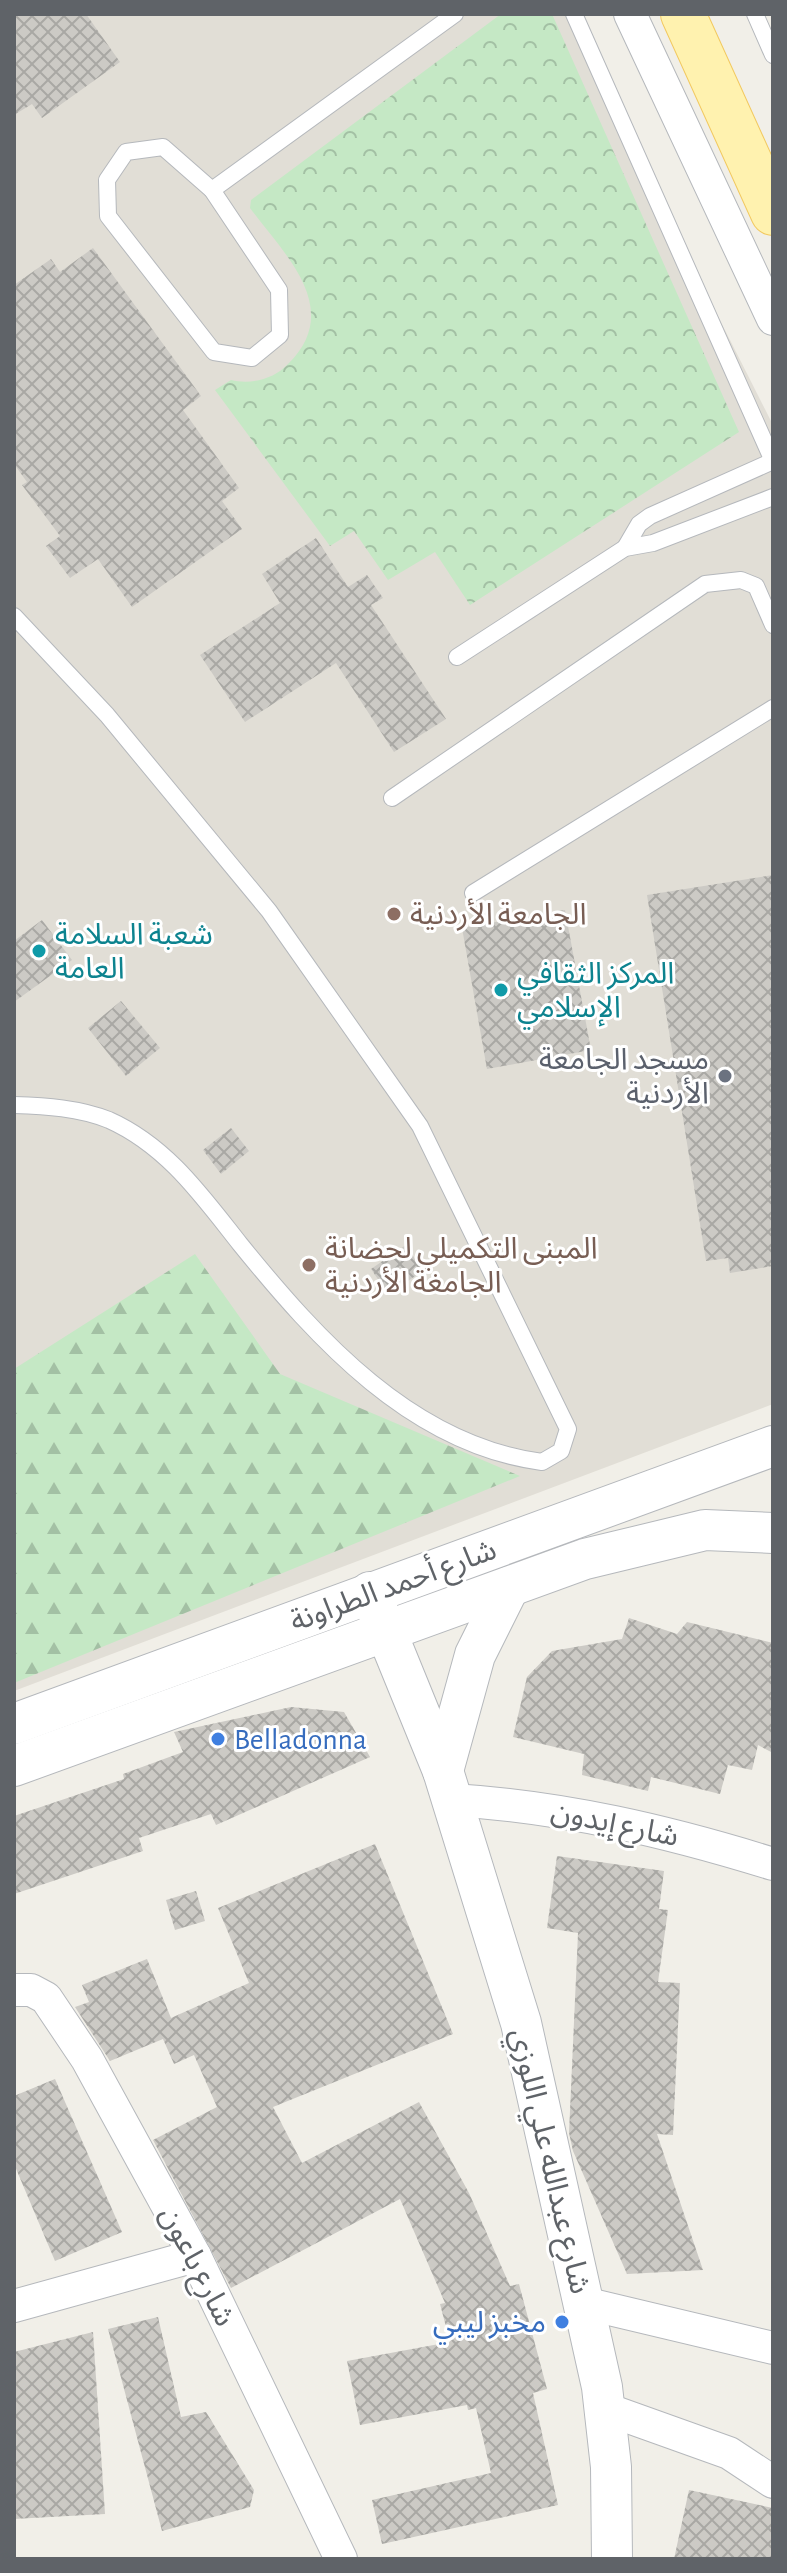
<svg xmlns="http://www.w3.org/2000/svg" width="787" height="2573" viewBox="0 0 787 2573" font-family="'Alegreya Sans','Noto Sans Arabic',sans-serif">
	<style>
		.education { fill: #e1ded6 }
		.forest { fill: url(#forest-firs) }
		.park { fill: url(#park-crowns) }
		.building { fill: url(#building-cross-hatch) }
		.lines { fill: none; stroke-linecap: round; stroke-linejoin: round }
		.service-casing { stroke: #b5b8bc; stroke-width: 18 }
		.minor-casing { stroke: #b5b8bc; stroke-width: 34 }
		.tertiary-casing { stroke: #b5b8bc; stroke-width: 42 }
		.primary-casing { stroke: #f2c960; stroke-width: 46 }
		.service { stroke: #fff; stroke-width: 16 }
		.minor { stroke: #fff; stroke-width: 32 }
		.tertiary { stroke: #fff; stroke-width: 40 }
		.primary { stroke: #fff2af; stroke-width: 44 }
		.education-dot { fill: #8d6e63; stroke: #fff; stroke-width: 3 }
		.culture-dot { fill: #0f9aa8; stroke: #fff; stroke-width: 3 }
		.worship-dot { fill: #6b7280; stroke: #fff; stroke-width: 3 }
		.shop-dot { fill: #3f7fe0; stroke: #fff; stroke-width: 3 }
		.labels { text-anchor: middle; stroke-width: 6; stroke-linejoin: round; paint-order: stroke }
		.education-label { font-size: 30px; fill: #785e54; stroke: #fff; text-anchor: start }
		.culture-label { font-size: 30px; fill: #0d838f; stroke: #fff; text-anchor: start }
		.worship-label { font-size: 30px; fill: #5b616d; stroke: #fff; text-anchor: end }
		.street-label { font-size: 30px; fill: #5f6368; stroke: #fff }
		.shop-label { font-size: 30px; fill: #366cbe; stroke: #fff; text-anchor: start }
	</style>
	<defs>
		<pattern id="forest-firs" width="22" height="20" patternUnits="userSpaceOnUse" patternTransform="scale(2)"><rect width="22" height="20" fill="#c5e8c5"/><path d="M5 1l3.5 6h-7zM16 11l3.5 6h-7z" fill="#a3c0a4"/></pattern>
		<pattern id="park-crowns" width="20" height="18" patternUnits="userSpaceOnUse" patternTransform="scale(2)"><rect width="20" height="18" fill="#c5e8c5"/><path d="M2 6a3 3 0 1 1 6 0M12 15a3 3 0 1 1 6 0" fill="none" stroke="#a3c0a4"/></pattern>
		<pattern id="building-cross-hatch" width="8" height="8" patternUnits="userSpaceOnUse" patternTransform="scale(2)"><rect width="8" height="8" fill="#cccac5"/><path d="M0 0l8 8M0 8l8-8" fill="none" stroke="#a9a8a4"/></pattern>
	</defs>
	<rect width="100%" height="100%" fill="#f1efe8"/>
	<path class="education" d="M14,14h551l208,411v979l-759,287z"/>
	<path class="forest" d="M195,1254l85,120 240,102 -506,207v-314z"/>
	<path class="park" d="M501,14h51l187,418 -269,173 -35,-53 -47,28 -34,-49 -24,15 -115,-156 16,-10c20,5 43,-1 57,-16 56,-55 -3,-109 -38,-156l1,-8z"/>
	<g class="building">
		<path d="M14,14h72l34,48 -78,56 -10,-14 -18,11z"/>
		<path d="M93,248l108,148 -18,14 56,78 -17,13 20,28 -110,78 -34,-48 -28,19 -24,-32 14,-10 -38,-51 5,-3 -13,-18v-179l37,-26 9,13z"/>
		<path d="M316,538l32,49 19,-12 16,23 -12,7 75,114 -52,33 -58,-89 -91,59 -45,-67 80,-52 -18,-29z"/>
		<path d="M773,875v391l-43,7 -2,-15 -22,3 -59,-366z"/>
		<path d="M565,910l26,140 -104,19 -25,-141z"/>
		<path d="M42,920l30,40 -58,42v-61z"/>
		<path d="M121,1001l39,47 -34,28 -38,-48z"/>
		<path d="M231,1128l18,23 -28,23 -18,-24z"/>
		<path d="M406,1245l17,26 -35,23 -17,-25z"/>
		<path d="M629,1618l48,16 10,-12 86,21v110l-15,-8 -6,25 -24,-5 -8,29 -69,-17 -3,14 -66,-16 2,-21 -71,-17 14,-60 25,-26 70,-12z"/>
		<path d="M291,1707l53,5 26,45 -154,68 -5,-11 -72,24 4,13 -129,43v-78l110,-37 -1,-5 60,-22 -9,-20z"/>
		<path d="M375,1844l78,190 -180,73 29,56 117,-61 50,91 41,93 9,-2 28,105 -14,4 25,112 -176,39 -10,-44 119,-27 -15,-65 -8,2 -1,-5 -107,20 -13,-64 103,-19 -10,-38 5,-1 -45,-104 -169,89 -78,-148 64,-33 -23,-52 -20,9 -11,-25 -53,22 -35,-54 14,-5 -7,-17 65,-26 24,59 78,-35 -31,-75z"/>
		<path d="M557,1856l107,15 -5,38 9,1 -10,72 22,1 -7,152 -16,-1 46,136 -76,4 -54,-123 -4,-18 9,-200 -31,-5z"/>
		<path d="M196,1891l9,30 -30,9 -9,-30z"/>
		<path d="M55,2079l67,153 -67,29 -41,-97v-68z"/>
		<path d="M158,2317l23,100 25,-5 48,78 -4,17 -88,24 -54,-202z"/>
		<path d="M93,2332l12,182 -91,5v-167z"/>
		<path d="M689,2490l84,18v51h-99z"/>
	</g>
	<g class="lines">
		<defs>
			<g id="service">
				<path d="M574,14l199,447"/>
				<path d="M755,14l18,41"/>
				<path d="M163,147l49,43 67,100 1,45 -28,23 -38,-6 -106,-136 -1,-36 19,-28z"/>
				<path d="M212,190l243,-176"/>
				<path d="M625,548l14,-24 11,-8 123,-55"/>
				<path d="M14,616l93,99 162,196 151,215 148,303 -7,22 -19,11c-130,-17 -225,-123 -302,-218 -38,-48 -73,-98 -131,-124 -30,-12 -63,-14 -95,-15"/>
				<path d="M457,657l168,-109 28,-5 120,-46"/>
				<path d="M392,798l313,-214 36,-4 15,6 17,39"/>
				<path d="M473,893l300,-185"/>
			</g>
			<g id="minor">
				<path d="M630,14l143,305"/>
				<path d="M453,1800c111,7 214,31 320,64"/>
				<path d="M14,1990h17l15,8 41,61 108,197 146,303"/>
				<path d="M584,2303l189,45"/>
				<path d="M14,2306l181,-50"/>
				<path d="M606,2409l123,44 44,29"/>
			</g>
			<g id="tertiary">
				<path d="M370,1592l73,179 78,252 81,364 9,80 1,92"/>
				<path d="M14,1724l759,-278"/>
				<path d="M14,1766l571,-207 120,-29 68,3"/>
				<path d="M443,1771l32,-116 34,-68"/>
			</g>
			<path id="primary" d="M683,14l90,199"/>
		</defs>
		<use href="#service" class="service-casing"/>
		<use href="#minor" class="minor-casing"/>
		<use href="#tertiary" class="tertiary-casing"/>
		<use href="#primary" class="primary-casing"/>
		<use href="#service" class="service"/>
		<use href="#minor" class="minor"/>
		<use href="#tertiary" class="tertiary"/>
		<use href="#primary" class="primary"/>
	</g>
	<g class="education-dot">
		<circle cx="394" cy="914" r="8"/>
		<circle cx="309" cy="1265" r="8"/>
	</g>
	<g class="culture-dot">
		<circle cx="39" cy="951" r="8"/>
		<circle cx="501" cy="990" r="8"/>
	</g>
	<circle class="worship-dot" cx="725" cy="1076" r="8"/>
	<g class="shop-dot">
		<circle cx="218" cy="1739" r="8"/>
		<circle cx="562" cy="2322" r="8"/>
	</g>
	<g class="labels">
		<g class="education-label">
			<text x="410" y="924">الجامعة الأردنية</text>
			<text x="325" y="1258">المبنى التكميلي لحضانة<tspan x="325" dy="34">الجامغة الأردنية</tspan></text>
		</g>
		<g class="culture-label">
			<text x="55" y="944">شعبة السلامة<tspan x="55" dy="34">العامة</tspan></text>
			<text x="517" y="983">المركز الثقافي<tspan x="517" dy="34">الإسلامي</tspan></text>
		</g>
		<g class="worship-label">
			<text x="709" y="1069">مسجد الجامعة<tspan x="709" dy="34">الأردنية</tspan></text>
		</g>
		<g class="street-label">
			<text transform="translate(393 1585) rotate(-20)" y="10">شارع أحمد الطراونة</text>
			<text transform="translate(615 1823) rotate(12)" y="10">شارع إيدون</text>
			<text transform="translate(551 2161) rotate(77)" y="10">شارع عبدالله علي اللوزي</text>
			<text transform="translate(198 2266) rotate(63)" y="10">شارع باعون</text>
		</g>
		<g class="shop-label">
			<text x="234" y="1749">Belladonna</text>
			<text x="546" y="2332" text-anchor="end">مخبز ليبي</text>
		</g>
	</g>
	<rect width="787" height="2573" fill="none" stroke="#5f6368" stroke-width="32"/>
</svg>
